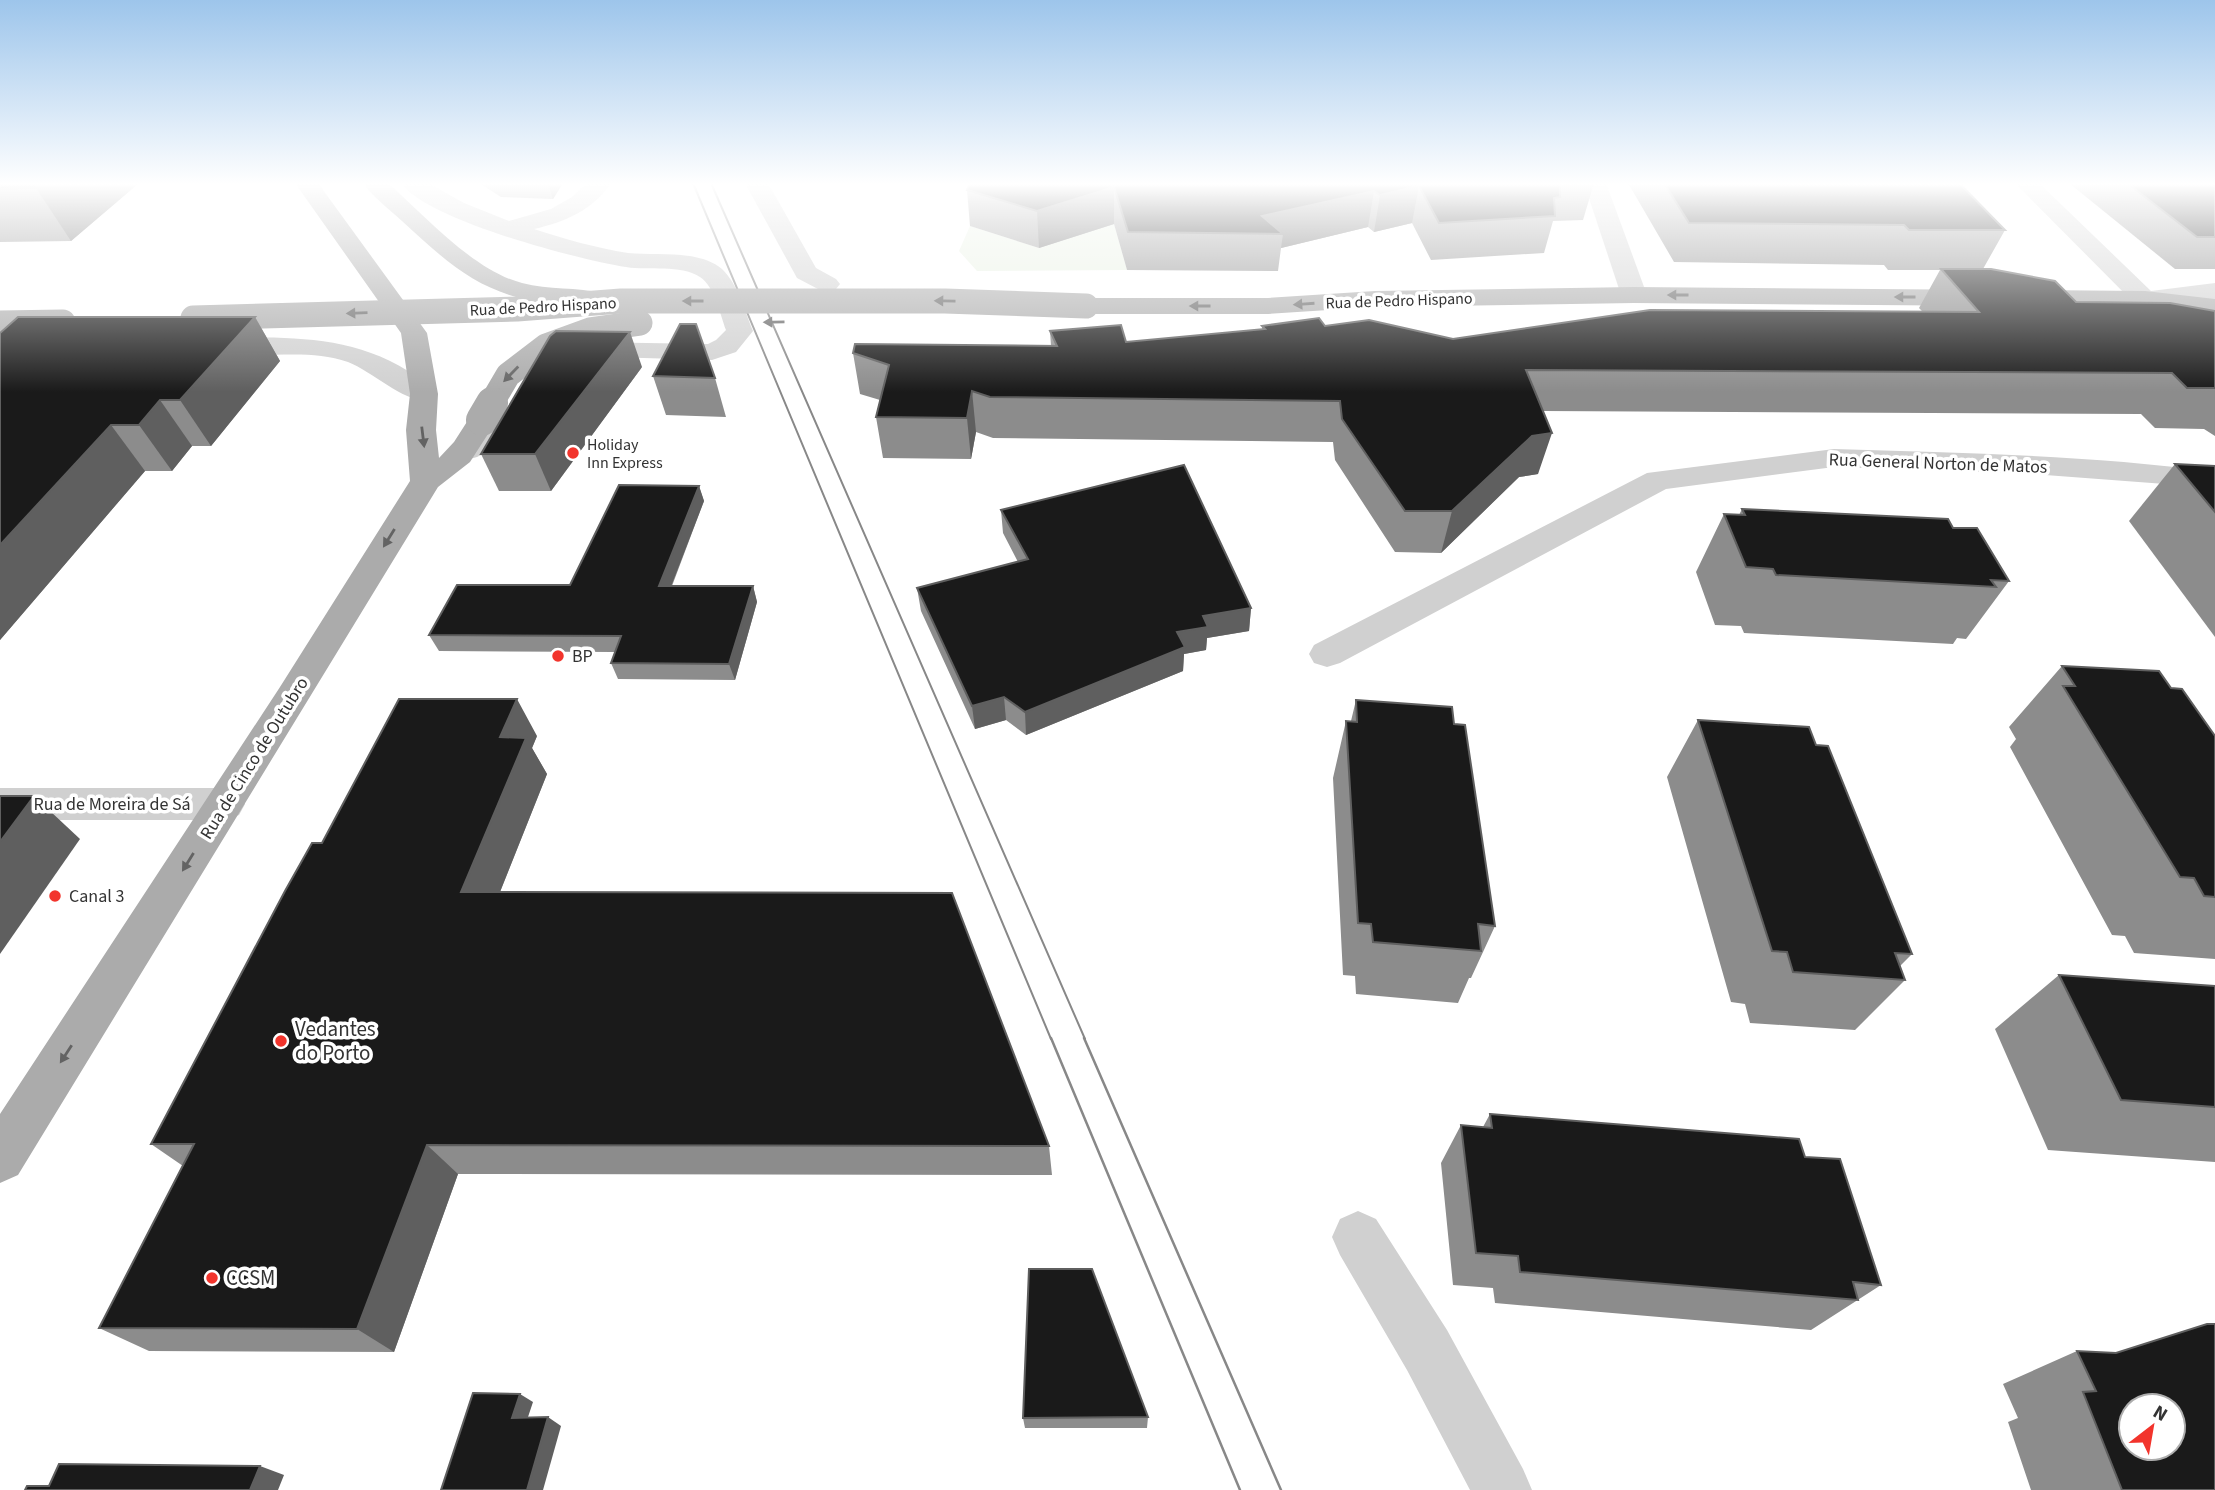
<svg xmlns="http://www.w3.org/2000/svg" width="2215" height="1490" viewBox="0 0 2215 1490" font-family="'Source Sans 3',sans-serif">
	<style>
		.green { fill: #e7f0e1 }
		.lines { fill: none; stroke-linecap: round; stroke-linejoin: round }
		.minor { fill: #d0d0d0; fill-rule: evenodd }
		.major { fill: #ababab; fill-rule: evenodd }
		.tram-far1 { stroke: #888; stroke-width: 2 }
		.tram { stroke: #888; stroke-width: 2.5 }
		.major-bridge-far1 { stroke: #ababab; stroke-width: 25 }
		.major-bridge { stroke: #ababab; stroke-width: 32 }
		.wall { fill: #8c8c8c }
		.shaded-wall { fill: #5f5f5f }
		.building { fill: #1a1a1a; stroke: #5f5f5f; stroke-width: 2; fill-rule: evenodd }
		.oneway { fill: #636363 }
		.poi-dot { fill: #f2342c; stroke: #fff; stroke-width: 2.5 }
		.labels { text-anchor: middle; stroke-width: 7; stroke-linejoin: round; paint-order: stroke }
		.far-street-label { font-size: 16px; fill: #333; stroke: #fff }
		.far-poi-label { font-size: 16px; fill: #333; stroke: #fff; text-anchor: start }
		.street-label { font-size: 18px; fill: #333; stroke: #fff }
		.poi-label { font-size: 18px; fill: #333; stroke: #fff; text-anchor: start }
		.near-poi-label { font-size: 21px; fill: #333; stroke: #fff; text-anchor: start }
	</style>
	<rect width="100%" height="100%" fill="#fff"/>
	<path class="green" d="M1114,224l13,46 -150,1 -18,-20 11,-25 69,22z"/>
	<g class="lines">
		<g class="minor">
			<path d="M401,183h27l36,20 45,18 42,-12 21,-12 15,-14h24c-18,27 -46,39 -77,46 31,10 62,19 94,24 28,3 70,-4 94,16 16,15 23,43 31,62l-17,21 -24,8 -137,-4 -4,-6 4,-6 10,-2 123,2 8,-4 10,-10c-6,-16 -11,-43 -26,-53 -20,-13 -51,-6 -74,-10 -46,-7 -200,-47 -225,-84z"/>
			<path d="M745,183h23l48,85 20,11 4,5 -4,5 -9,3 -9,-3 -21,-11z"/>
			<path d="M1584,183h22l41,112 -4,5 -9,3 -9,-3 -4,-5z"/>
			<path d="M2015,183h24l112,108 64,-8v16l-70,8 -9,-2z"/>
			<path d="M219,337c67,1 130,-3 189,34 11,7 23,13 30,23l-4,6c-26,7 -60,-28 -86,-38 -45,-16 -94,0 -139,-11l-4,-6 4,-6z"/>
			<path d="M525,394l10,3 4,6 -17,32 -45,22 -11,3 -11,-3 -4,-6 4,-6 45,-22 15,-26z"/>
			<path d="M1834,449c127,4 255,6 381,23v20l-50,-8 -147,-11 -184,-6 -168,22 -326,174 -13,4 -13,-4 -5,-9 5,-9 333,-172z"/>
			<path d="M0,788h225l14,5 6,11 -6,11 -14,5h-225z"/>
			<path d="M1358,1211l18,8 71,111 76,139 9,21h-62l-63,-120 -67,-115 -8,-18 8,-18z"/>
		</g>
		<g class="major">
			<path d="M295,183h23l109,150 11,61 -2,36 3,28 15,-16 18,-28 10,-3 10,3 5,6 -27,42 -32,25 -420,688 -18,8v-69l280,-427 130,-206 -4,-51 4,-36 -9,-61z"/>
			<path d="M363,183h25c37,33 86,88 134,100 27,7 55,4 81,10l4,6 -4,6c-15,3 -32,1 -48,-1 -71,-7 -103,-37 -153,-83 -13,-12 -29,-24 -39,-38z"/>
			<path d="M1634,287l511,4 70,8v16l-70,-8 -511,-4 -259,4 -107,7h-182l-9,-2 -4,-6 4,-6 9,-2h182l107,-7z"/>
		</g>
		<g class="tram-far1">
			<path d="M693,183l358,856"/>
			<path d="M711,183l374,856"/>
		</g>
		<g class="tram">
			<path d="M1051,1038l189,452"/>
			<path d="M1084,1038l197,452"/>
		</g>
		<g class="major-bridge-far1">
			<path d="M193,318l324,-9 104,-8h324l141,5"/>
			<path d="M0,323l63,-1"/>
			<path d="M491,404l17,-29 38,-29 44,-16 50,-7"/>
		</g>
		<path class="major-bridge" d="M482,420l10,-17"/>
	</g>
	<g class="wall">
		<path d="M0,183h139l-68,58 -71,1z"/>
		<path d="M479,183h84l-10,16 -52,-2z"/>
		<path d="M1594,183l-11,37 -30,1 -9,32 -113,7 -19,-37 -38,9 -6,-5 -87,21 -3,23 -151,-1 -13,-46 -75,24 -69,-22 -3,-36z"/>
		<path d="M1628,183h231l146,47 -22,39 93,33 139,9v125l-11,-7 -49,-1 -14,-14 -598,-3 -5,63 -19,3 -78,76 -46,-1 -60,-92 -2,-18 -340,-4 -17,-6 -5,27 -88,-1 -7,-41 4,-17 -20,-6 -7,-41 198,-7 -1,-15 76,11 136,-13v-3h63l128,13 469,-28 -3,-3 21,-38h-52l-4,-5 -210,-3z"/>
		<path d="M2069,183h146v86h-40z"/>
		<path d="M255,317l25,44 -69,85h-19l-20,25h-27l-145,169v-307z"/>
		<path d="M642,367l-91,124h-52l-18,-37z"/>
		<path d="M653,376l62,2 11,39 -60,-2z"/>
		<path d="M2175,464l40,2v171l-86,-116z"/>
		<path d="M699,486l5,15 -32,85h81l4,16 -22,78 -117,-1 -7,-16 4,-11 -176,-1 -10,-16 141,-50z"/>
		<path d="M1742,509l211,19 56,53 -43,58 -9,-1 -4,6 -209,-11 -3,-7 -26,-1 -19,-53 28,-58 15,1z"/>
		<path d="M1001,510l250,98 -2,23 -42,7 -1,12 -22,4 -1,17 -157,64 -20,-15 -31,9 -54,-118 -4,-23 101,-26 -15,-29z"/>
		<path d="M2062,666l109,22 44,48v223l-81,-6 -9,-17 -13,-1 -102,-188 6,-8 -7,-12z"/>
		<path d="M1356,700l98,24 41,202 -24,52h-2l-11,25 -102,-9 -1,-18 -12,-1 -10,-197 13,-57h5z"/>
		<path d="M1698,720l118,25 96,209 -12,12 5,14 -50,50 -105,-7 -5,-19 -14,-2 -64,-225z"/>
		<path d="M537,736l-5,12 15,26 -47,118 549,254 3,29 -594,-1 -64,178 -245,-1 -50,-23 84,-162 -32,-22 171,-301z"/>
		<path d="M2059,975l156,11v176l-167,-12 -53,-121z"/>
		<path d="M1490,1114l315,43 76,128 -70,45 -316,-27 -2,-15 -40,-3 -12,-122 20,-38 22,2z"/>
		<path d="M2077,1351l39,2 99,137h-184l-23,-68 10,-4 -15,-34z"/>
		<path d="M1148,1417l-1,11h-122l-2,-10z"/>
	</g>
	<g class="shaded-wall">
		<path d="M42,183h97l-68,58 -35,-53z"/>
		<path d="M548,183h15l-10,16z"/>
		<path d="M1419,186l-7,37 -38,9 6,-37z"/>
		<path d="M1114,187v37l-75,24 -2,-37z"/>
		<path d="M1374,191l-6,36 -87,21 2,-14 -21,-18z"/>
		<path d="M255,317l25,44 -69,85 -31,-46z"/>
		<path d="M630,332l12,35 -91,124 -16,-37z"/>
		<path d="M972,391l4,41 -5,27 -4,-41z"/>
		<path d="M160,400l32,46 -20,25 -33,-46z"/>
		<path d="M111,425l34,46 -145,169v-95z"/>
		<path d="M1552,433l-14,41 -19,3 -78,76 11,-42 80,-75z"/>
		<path d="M699,486l5,15 -39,101 -6,-16z"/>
		<path d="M753,586l4,16 -22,78 -6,-16z"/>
		<path d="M1251,608l-2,23 -42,7 -1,12 -22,4 -1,17 -157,64 -1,-23 152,-80 26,-16z"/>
		<path d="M1004,697l2,23 -31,9 -3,-23z"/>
		<path d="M517,699l20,37 -5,12 15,26 -61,153 -25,-35 39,-155z"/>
		<path d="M34,796l46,43 -80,115v-112z"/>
		<path d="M427,1145l31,29 -64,178 -37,-23z"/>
		<path d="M520,1394l13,8 -8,24 -13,-8z"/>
		<path d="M548,1417l13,9 -18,64h-16z"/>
		<path d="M260,1466l24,9 -6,15h-28z"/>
	</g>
	<g class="building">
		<path d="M0,183h42l-6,5 -36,1z"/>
		<path d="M970,183h622l-32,2v12l-6,1 1,18 -116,7 -20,-37 -39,9 -6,-4 -112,25 21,18 -155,-2 -14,-45 -77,24 -70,-21z"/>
		<path d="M1664,183l296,1 45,46h-96l-5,-5 -215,-2z"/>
		<path d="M2127,183h88v54h-18z"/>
		<path d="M1941,269h50l64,12 21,21 94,1 45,8v77h-28l-15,-15 -646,-3 26,63 -20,3 -80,75h-47l-63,-92 -2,-18 -350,-4 -18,-6 -5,27 -91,-1 13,-52 -36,-12 2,-9 202,2 -7,-15 71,-6 5,17 139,-13 -3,-3 57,-8 6,8 44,-6 84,19 197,-29 329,2z"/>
		<path d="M18,317h237l-75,83h-20l-21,25h-28l-111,120v-212z"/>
		<path d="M680,324h16l19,54 -62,-2z"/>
		<path d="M556,331l74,1 -95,122h-54l69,-118z"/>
		<path d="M2175,464l40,2v46z"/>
		<path d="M1184,465l67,143 -48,8 5,11 -31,5 8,15 -160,65 -21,-15 -32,9 -55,-118 111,-29 -27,-49z"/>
		<path d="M619,485l80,1 -40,100h94l-24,78 -118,-1 10,-27 -192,-1 28,-50h113z"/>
		<path d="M1742,509l206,10 5,9h24l32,53 -18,-1 5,7 -220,-12 -3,-6 -27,-2 -22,-53 21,1z"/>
		<path d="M2062,666l97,5 12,17 11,1 33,47v161l-11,-1 -10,-18 -14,-1 -117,-191h12z"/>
		<path d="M399,699h118l-17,38 26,1 -65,154 491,1 97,253 -622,-1 -70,184 -258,-1 95,-184h-43l134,-253 27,-48h10z"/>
		<path d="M1356,700l96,7 2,17 11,1 30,201 -17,-2 3,27 -108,-9 -2,-18 -13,-1 -12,-202 11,1z"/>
		<path d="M1698,720l111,7 7,18 12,1 84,208 -17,-1 10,27 -112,-8 -6,-20 -15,-1z"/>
		<path d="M0,796h34l-34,46z"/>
		<path d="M2059,975l156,11v121l-94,-7z"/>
		<path d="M1490,1114l309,25 6,18 35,2 41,126 -28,-3 5,18 -338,-28 -2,-16 -42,-3 -15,-128 31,3z"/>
		<path d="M1029,1269h63l56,148 -125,1z"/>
		<path d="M2207,1324h8v166h-93l-39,-98 13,-1 -19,-40 39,2zM2131,1406h42v42h-42z"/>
		<path d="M473,1393l47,1 -8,24 36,-1 -21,73h-86z"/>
		<path d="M59,1464l201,2 -10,24h-225l2,-4h22z"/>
	</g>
	<defs><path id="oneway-solid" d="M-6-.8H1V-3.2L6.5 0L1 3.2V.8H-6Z" transform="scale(1.75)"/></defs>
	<g class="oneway">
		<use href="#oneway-solid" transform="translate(1678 295) rotate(-180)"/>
		<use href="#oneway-solid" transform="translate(1905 297) rotate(-180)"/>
		<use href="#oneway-solid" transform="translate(693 301) rotate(180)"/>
		<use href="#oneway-solid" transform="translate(945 301) rotate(-179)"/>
		<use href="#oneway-solid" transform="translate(1304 304) rotate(176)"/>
		<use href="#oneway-solid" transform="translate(1200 306) rotate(-180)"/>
		<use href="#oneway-solid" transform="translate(357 313) rotate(178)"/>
		<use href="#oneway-solid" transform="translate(774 322) rotate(179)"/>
		<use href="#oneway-solid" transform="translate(511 374) rotate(134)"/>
		<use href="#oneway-solid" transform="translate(423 437) rotate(83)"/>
		<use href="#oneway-solid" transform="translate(389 538) rotate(122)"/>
		<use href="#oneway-solid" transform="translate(188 862) rotate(122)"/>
		<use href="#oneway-solid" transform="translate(66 1054) rotate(123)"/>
	</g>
	<linearGradient id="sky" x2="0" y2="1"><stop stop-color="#9dc5eb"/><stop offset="0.47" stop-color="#fff"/><stop offset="1" stop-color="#fff" stop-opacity="0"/></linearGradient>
	<rect width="2215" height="392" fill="url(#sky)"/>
	<g class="poi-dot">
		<circle cx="573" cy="453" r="7"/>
		<circle cx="558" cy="656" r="7"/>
		<circle cx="55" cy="896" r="7"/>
		<circle cx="281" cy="1041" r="7"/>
		<circle cx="212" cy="1278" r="7"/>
	</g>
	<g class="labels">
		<g class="far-street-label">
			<text transform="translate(1399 300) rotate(-2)" y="6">Rua de Pedro Hispano</text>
			<text transform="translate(543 306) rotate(-3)" y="6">Rua de Pedro Hispano</text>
		</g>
		<g class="far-poi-label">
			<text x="587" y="450">Holiday<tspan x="587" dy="18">Inn Express</tspan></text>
		</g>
		<g class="street-label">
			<text transform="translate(1938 463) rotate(2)" y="6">Rua General Norton de Matos</text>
			<text transform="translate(254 758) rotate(-58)" y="6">Rua de Cinco de Outubro</text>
			<text x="112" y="810">Rua de Moreira de Sá</text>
		</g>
		<g class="poi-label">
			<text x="572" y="662">BP</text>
			<text x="69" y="902">Canal 3</text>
		</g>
		<g class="near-poi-label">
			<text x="295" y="1036">Vedantes<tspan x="295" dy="24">do Porto</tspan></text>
			<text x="226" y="1285">CCSM</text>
		</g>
	</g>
	<g transform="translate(2152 1427) rotate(31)"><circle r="33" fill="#ffffff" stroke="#adadad" stroke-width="2"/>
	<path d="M0-5L12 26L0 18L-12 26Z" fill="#f2342c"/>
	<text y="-10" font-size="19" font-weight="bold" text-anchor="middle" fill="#333333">N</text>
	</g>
</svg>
